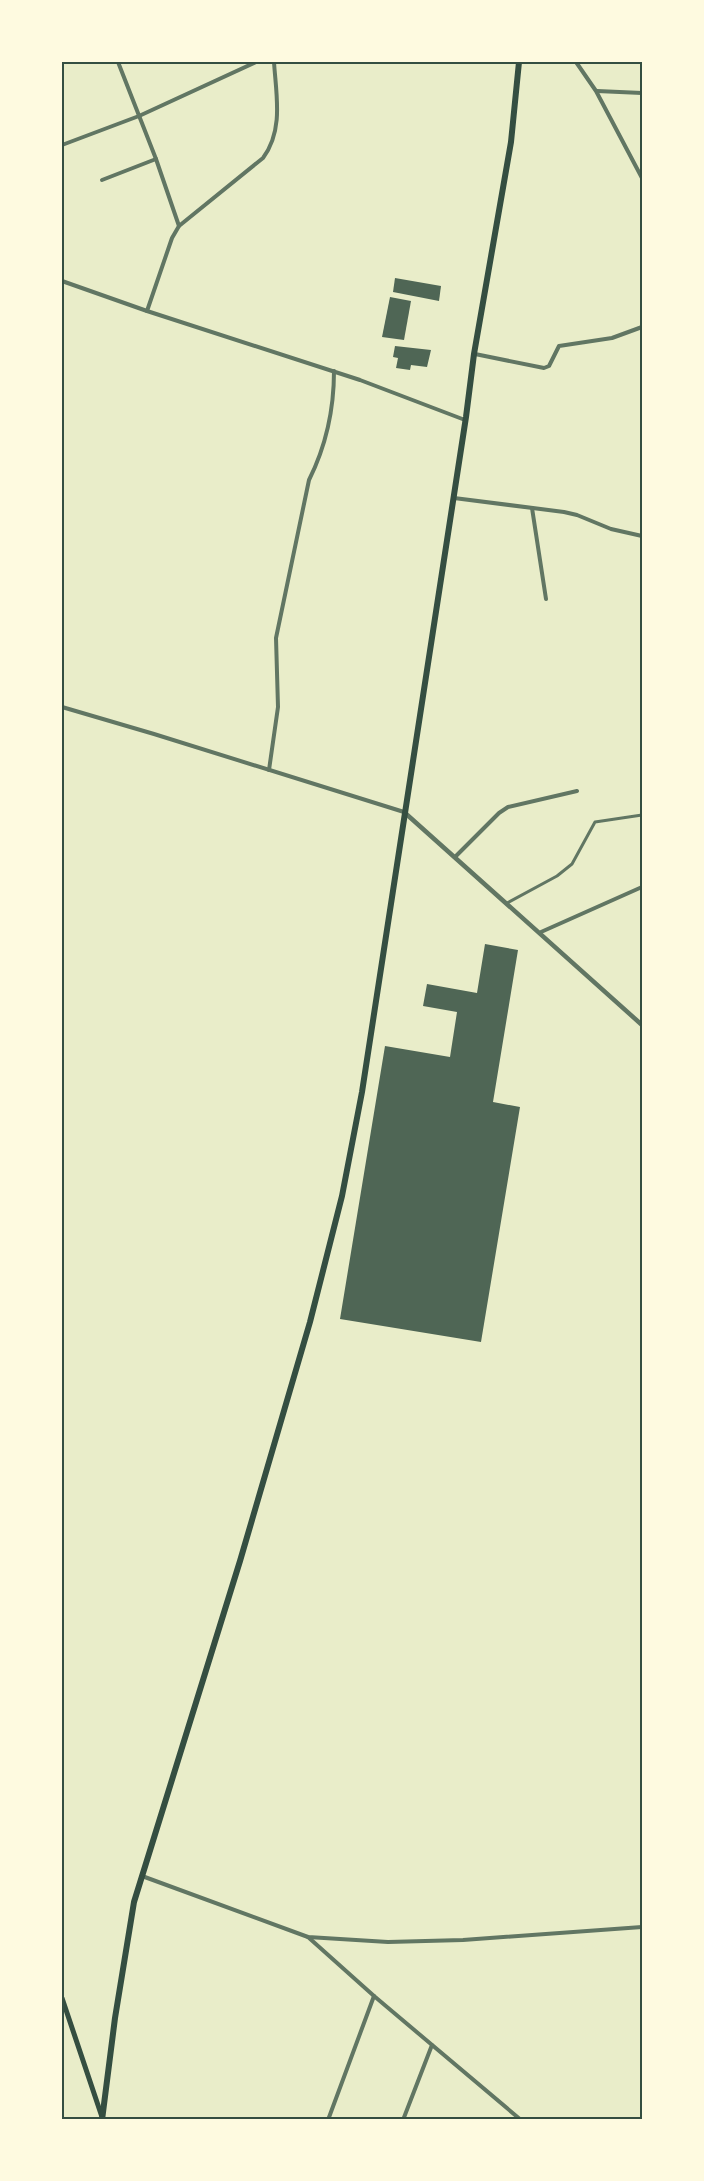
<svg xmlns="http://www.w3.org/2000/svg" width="704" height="2181" viewBox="0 0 704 2181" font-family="Arial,sans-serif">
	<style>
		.building { fill: #4f6655 }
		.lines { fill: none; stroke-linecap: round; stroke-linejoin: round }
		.pedestrian { stroke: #617663; stroke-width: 3 }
		.minor { stroke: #617663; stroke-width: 4 }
		.tertiary { stroke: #617663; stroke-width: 4.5 }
		.secondary { stroke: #344e41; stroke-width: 5 }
		.primary { stroke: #344e41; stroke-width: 6 }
		.neatline { fill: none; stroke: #344e41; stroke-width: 2 }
	</style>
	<rect width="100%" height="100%" fill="#e9edc9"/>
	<g class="building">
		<path d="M395,278l46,8 -2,15 -46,-9z"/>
		<path d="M390,297l21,4 -7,39 -22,-3z"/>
		<path d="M395,346l36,4 -4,17 -16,-2 -1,5 -14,-2 2,-10 -5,-1z"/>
		<path d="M485,944l33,6 -25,152 27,5 -39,235 -141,-23 45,-273 65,11 7,-45 -34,-6 4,-22 50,9z"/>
	</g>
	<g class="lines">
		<g class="pedestrian">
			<path d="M642,726v11"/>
			<path d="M507,903l50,-27 15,-12 23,-42 47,-7"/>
		</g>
		<g class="minor">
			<path d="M118,62l38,97 23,67"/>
			<path d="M576,62l20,29 46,87"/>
			<path d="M597,91l45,2"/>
			<path d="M62,145l77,-29 117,-54"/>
			<path d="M102,180l54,-21"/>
			<path d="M62,281l85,30 213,69 105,40"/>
			<path d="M147,311l25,-73 7,-12 84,-68c21,-28 13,-64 11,-96"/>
			<path d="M475,354l69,14 5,-2 10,-20 53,-8 30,-11"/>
			<path d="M454,498l110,14 13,3 34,14 31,7"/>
			<path d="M532,508l14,91"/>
			<path d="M62,707l92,27 250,78"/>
			<path d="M269,770l9,-63 -2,-69 33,-158c17,-34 25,-72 25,-109"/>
			<path d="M455,857l44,-44 9,-6 69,-16"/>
			<path d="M541,932l101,-45"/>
			<path d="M142,1876l166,61 80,5 75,-2 179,-13"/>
			<path d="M308,1937l66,59 147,124"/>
			<path d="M328,2120l46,-124"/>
			<path d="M403,2120l29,-75"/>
		</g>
		<path class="tertiary" d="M404,812l238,213"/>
		<path class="secondary" d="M62,1998l40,119"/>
		<path class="primary" d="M102,2120l13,-102 19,-116 106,-341 70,-239 32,-126 20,-104 104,-675 8,-63 37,-212 8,-80"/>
	</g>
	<rect width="704" height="2181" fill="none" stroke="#fefae0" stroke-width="126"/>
	<rect x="63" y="63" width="578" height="2055" class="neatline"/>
</svg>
